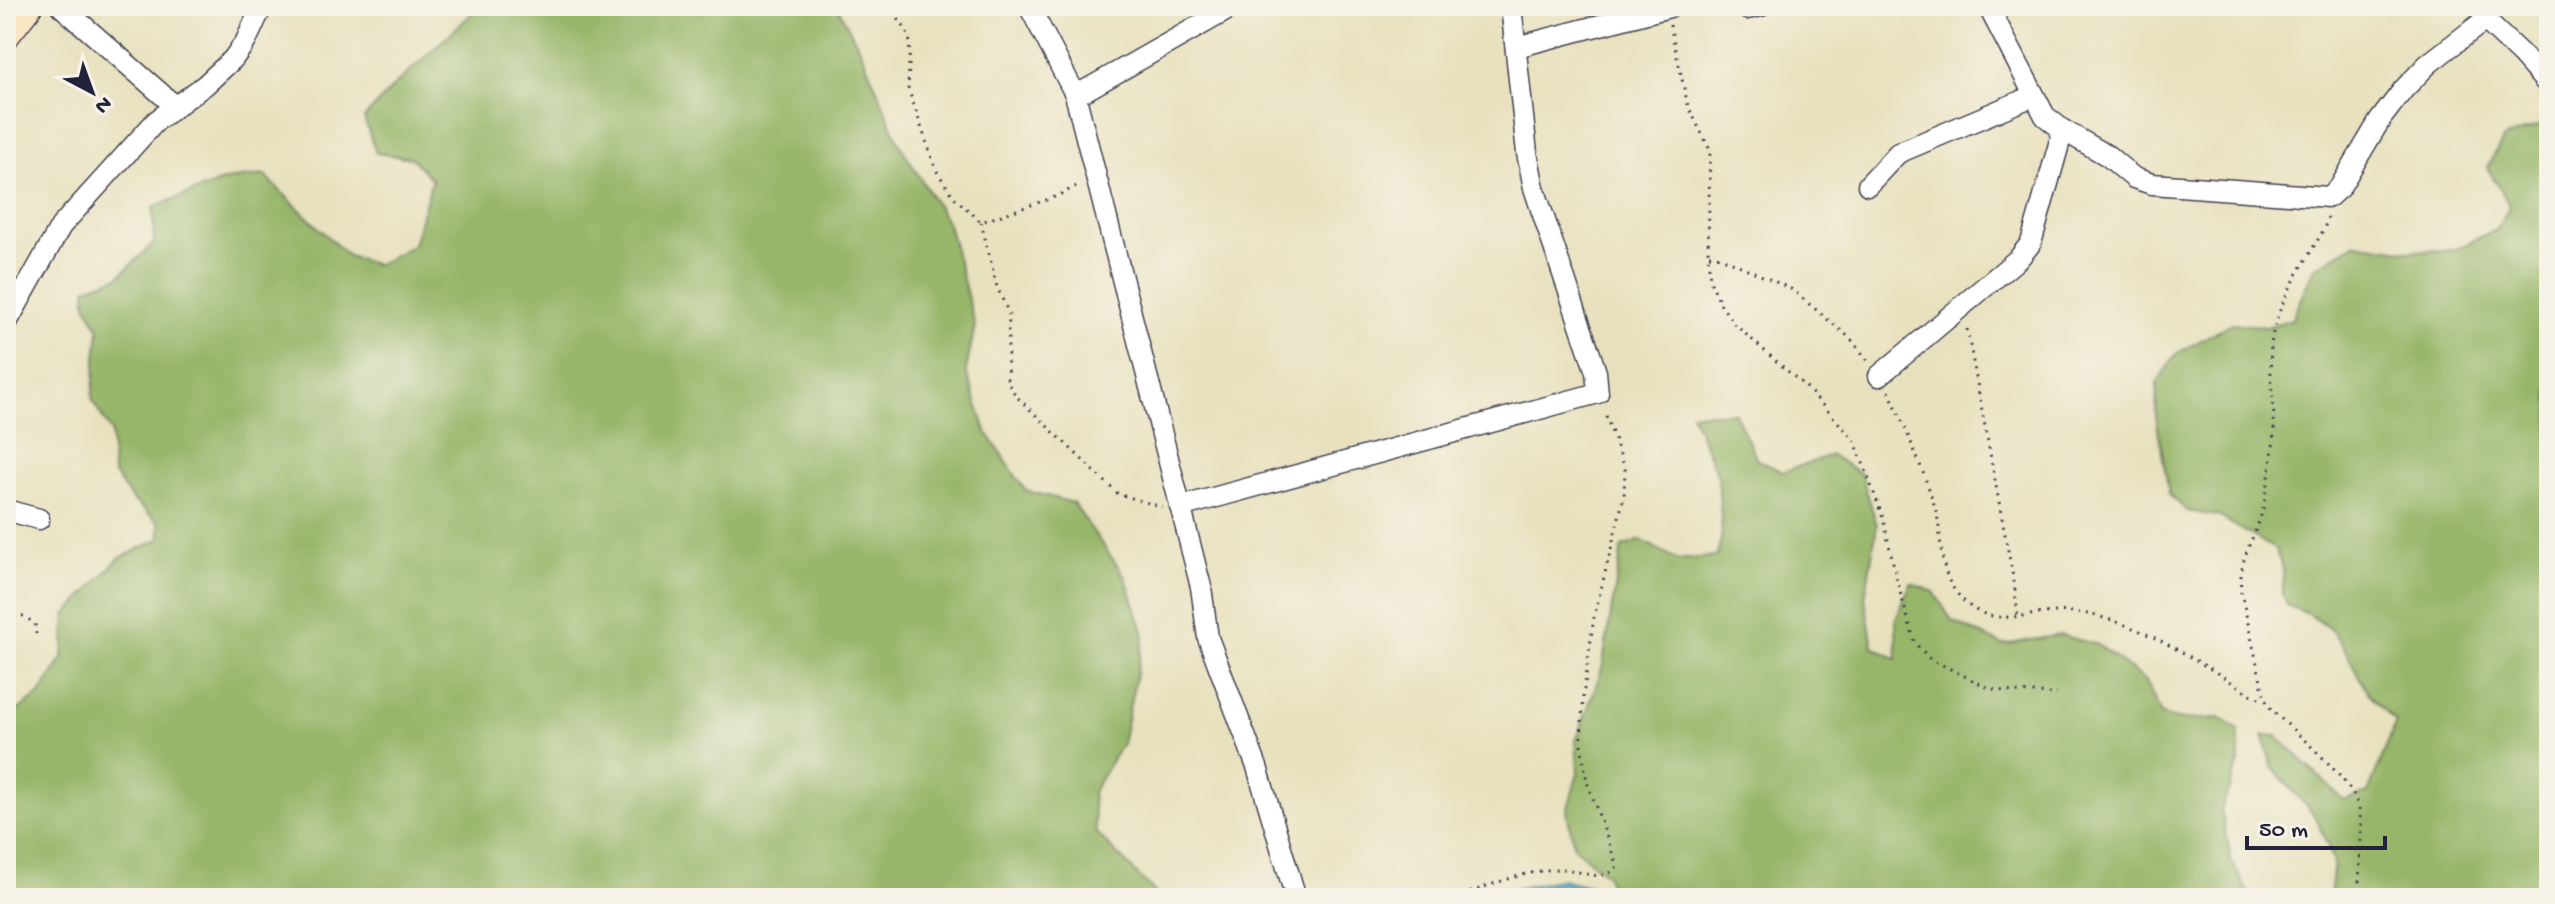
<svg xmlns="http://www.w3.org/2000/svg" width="2555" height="904" viewBox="0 0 2555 904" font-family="'Gochi Hand',sans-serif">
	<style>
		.forest { fill: #97b669; stroke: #5c6c52; stroke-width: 2 }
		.water { fill: #4cabcb; stroke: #376683; stroke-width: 2 }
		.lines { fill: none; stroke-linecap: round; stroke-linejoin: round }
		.minor-casing { stroke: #403f4f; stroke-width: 23 }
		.secondary-casing { stroke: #403f4f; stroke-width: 31 }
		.path { stroke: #403f4f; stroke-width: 3; stroke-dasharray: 2 6; stroke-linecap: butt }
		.minor { stroke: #fff; stroke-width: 20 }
		.secondary { stroke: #fbe6c3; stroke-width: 28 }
	</style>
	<rect width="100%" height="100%" fill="#f7f3e8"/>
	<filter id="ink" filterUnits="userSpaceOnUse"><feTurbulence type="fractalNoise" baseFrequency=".0125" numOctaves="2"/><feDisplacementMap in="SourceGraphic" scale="16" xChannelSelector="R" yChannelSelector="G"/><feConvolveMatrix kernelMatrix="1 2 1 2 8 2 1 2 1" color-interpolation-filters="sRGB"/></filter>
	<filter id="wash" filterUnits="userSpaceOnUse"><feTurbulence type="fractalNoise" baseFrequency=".006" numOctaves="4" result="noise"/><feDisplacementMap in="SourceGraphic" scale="32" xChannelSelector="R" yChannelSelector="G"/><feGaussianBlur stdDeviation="1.8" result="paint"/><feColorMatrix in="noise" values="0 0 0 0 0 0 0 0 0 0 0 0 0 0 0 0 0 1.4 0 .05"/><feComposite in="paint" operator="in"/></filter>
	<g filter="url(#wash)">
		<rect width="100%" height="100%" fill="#e8e1be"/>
		<g class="forest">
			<path d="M480,6h357l24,45 38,92 49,81 27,101 -9,46 20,60 39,59 48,13 53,75 18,57 -22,109 -30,49 4,40 58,58 4,7h-1152v-179l34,-25 23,-36 3,-43 53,-57 41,-19 -1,-16 -27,-24 -19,-26 -2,-42 -19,-31 7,-71 -13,-25v-16l32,-11 36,-34 -1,-36 72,-27 39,-5 84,81 29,9 36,-20 19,-65 -20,-22 -36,-5 -12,-35 31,-33z"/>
			<path d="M2549,122v776h-219l4,-37 -18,-44 -44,-50 -9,-32 14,1 66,64 25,-7 28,-71c-10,-10 -23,-21 -30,-33 -27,-47 -23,-62 -79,-84l-4,-11v-25l-8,-20 -57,-33 -31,-5 -18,-17 -13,-77 1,-34 19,-29 56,-31 34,4 26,-8 22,-51 42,-25 52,8 46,-1 43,-21 13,-23 -23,-39 17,-29z"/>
			<path d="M1691,413h44l22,47 26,12 48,-17 30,19 16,51 -12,73 8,49 24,12 -1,-40 15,-36 23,9 18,29 51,24 57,-10 38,10 48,36 15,34 21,5 38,-2 19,12v33l-18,47 11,53 19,35h-639l-5,-23 -33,-28 -7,-35 11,-39 -2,-32 26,-72 20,-122 19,-7 37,20 39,-4 5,-22 -4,-58z"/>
		</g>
		<path class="water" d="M1561,879l32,8 8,11h-115l15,-6z"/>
	</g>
	<g filter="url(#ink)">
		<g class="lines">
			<defs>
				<g id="minor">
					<path d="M61,6l114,100"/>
					<path d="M1029,6l46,88 126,493 7,51 49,129 39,131"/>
					<path d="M1743,6l4,3 14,-3"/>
					<path d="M1988,6l57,110 18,14 45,26 26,22 18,6 177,13 11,-10 40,-67 23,-30 25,-26 57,-44"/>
					<path d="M2482,6l3,14 37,35 27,31"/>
					<path d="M1516,47l157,-41"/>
					<path d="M1075,94l11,-4 148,-84"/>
					<path d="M1868,185l30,-32 135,-57"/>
					<path d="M6,324l55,-98 95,-105 49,-36 28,-26 13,-18 16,-35"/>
					<path d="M1879,376l140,-118 12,-15 32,-113"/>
					<path d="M1180,507l418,-114 -2,-21 -62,-184 -7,-35 -16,-147"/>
					<path d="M6,510l33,9"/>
				</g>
				<path id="secondary" d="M6,34l22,-28"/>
			</defs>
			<use href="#minor" class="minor-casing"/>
			<use href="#secondary" class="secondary-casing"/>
			<g class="path">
				<path d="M889,6l17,24 4,12 -2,46 28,82 18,27 27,25 74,-25 22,-11"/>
				<path d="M1670,25l18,81 22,44 -2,105 2,25 11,25 13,19 73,64 48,53 28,77 15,67 17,58 15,16 61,30 21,3 45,2"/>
				<path d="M2328,217l-4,12c-20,36 -49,75 -53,117 -2,26 3,53 3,79 0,26 -5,54 -10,79 -7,34 -26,50 -23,88l24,107 6,10c23,23 78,67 87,96 7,23 0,67 1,93"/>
				<path d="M981,222l16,65 12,27 -2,68 10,15 101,97 44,13"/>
				<path d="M1709,255l12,2 70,32 59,49 19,24"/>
				<path d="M1967,329l47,254 4,34"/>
				<path d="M1889,391c16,37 33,75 45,113 10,29 2,62 22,88 33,44 75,16 118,20 63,7 128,52 181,85l10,2"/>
				<path d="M6,614l18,2 11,8 1,10"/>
				<path d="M1455,898c32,-12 69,-27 103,-29 20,-2 44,18 59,-3l-30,-84 -6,-38 2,-47 11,-80 30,-120 1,-28 -21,-59"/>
			</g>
			<use href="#minor" class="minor"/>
			<use href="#secondary" class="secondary"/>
		</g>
	</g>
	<rect width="2555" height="904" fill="none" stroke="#f7f3e8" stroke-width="32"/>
	<g transform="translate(92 92) rotate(139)" stroke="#f7f3e8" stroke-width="6" paint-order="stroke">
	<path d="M0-6L14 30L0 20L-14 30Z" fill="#22223b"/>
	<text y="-12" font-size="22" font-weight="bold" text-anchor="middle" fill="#22223b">N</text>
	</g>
	<path d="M2247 836v12h138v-12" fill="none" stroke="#22223b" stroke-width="4"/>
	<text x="2259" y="836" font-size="24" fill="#22223b" stroke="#f7f3e8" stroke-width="6" paint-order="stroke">50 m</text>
</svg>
